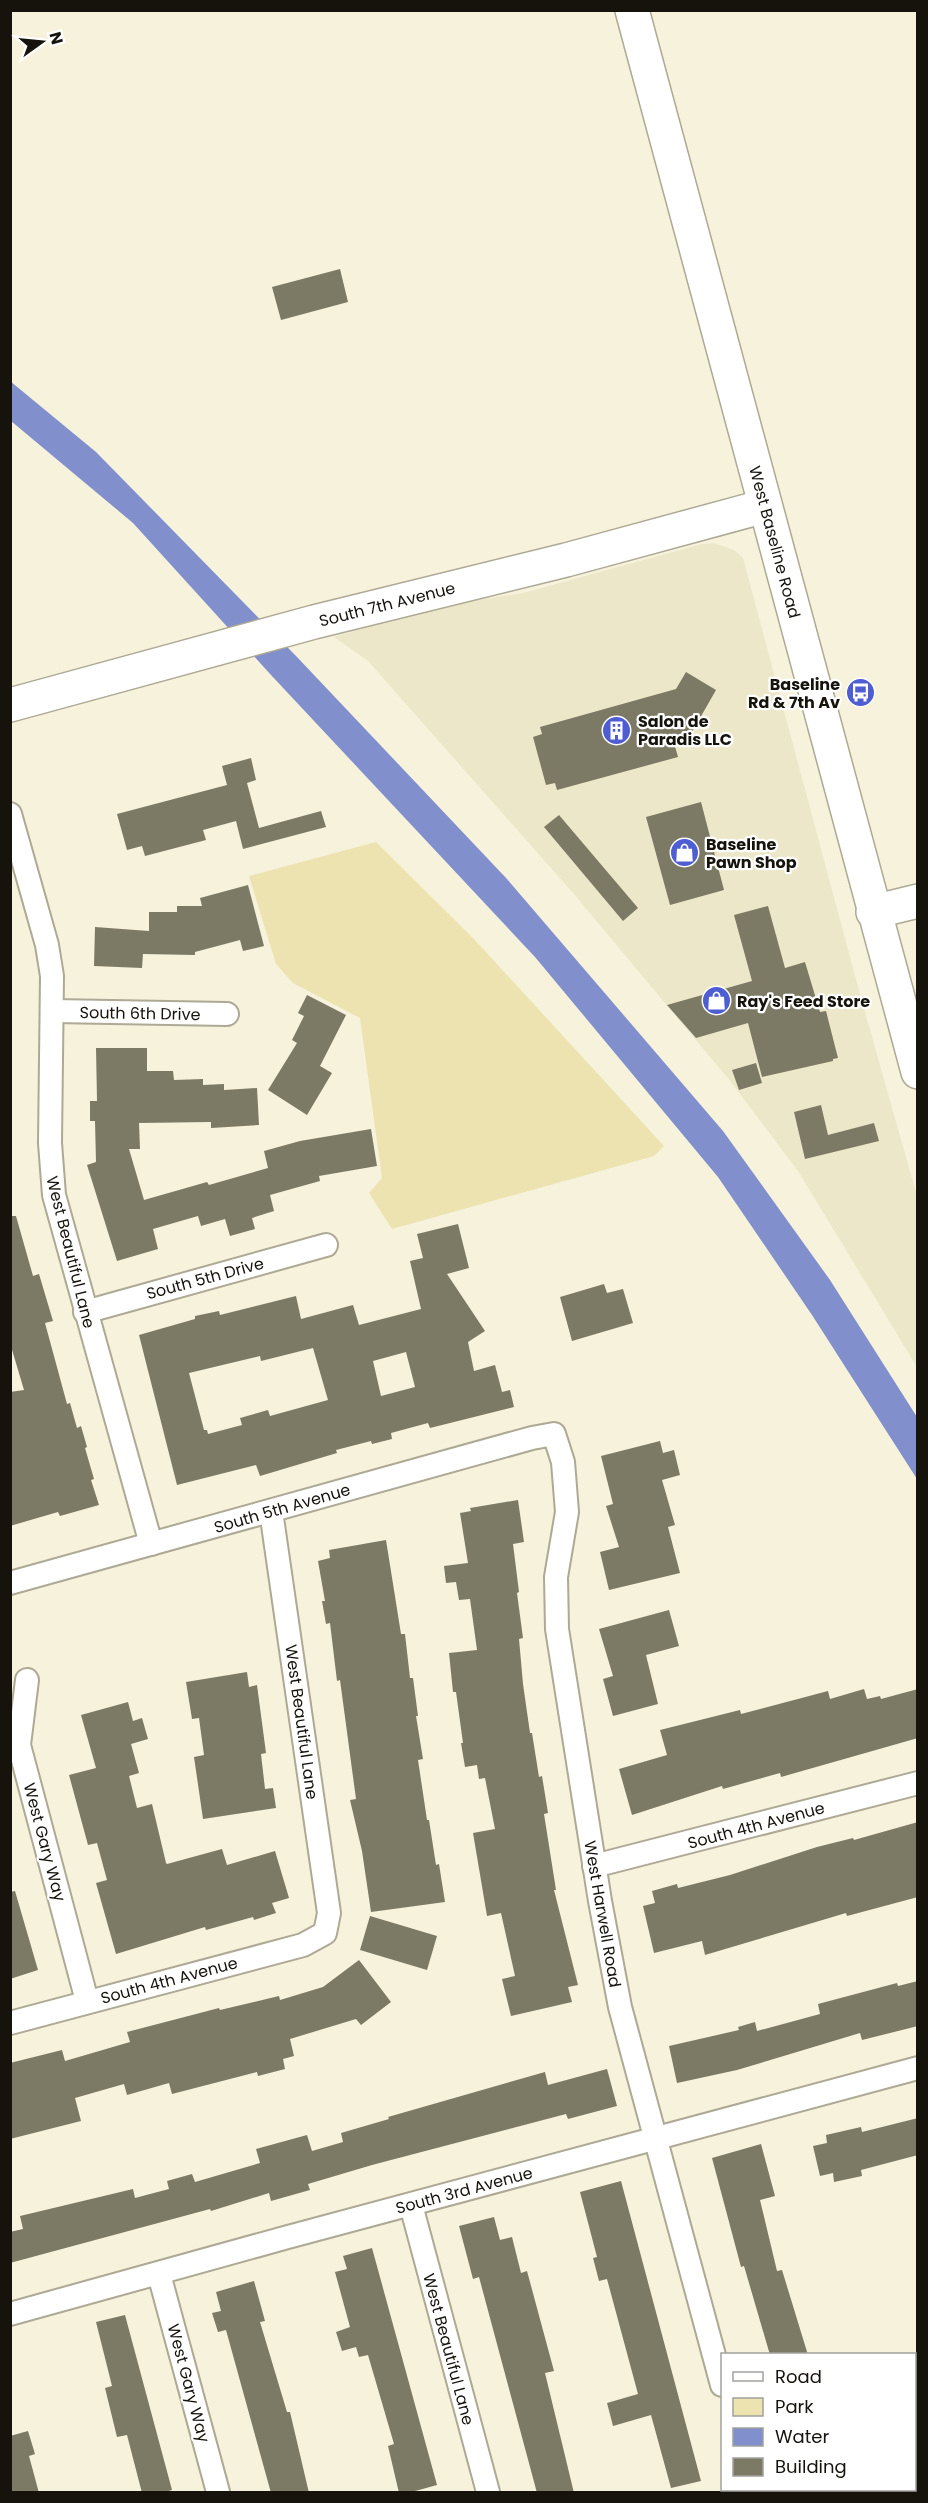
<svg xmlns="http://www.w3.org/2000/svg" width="928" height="2503" viewBox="0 0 928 2503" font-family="Poppins,sans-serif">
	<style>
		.built { fill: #ede7c9 }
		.green { fill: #ede3b0 }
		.water { fill: #8190cd }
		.building { fill: #7c7965; fill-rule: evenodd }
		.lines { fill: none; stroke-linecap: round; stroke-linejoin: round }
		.street-casing { stroke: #ada994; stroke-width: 26 }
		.secondary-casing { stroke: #ada994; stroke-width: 36 }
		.primary-casing { stroke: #ada994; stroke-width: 36 }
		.street { stroke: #fff; stroke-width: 22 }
		.secondary { stroke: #fff; stroke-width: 33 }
		.primary { stroke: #fff; stroke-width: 33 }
		.labels { text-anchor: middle; stroke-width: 4.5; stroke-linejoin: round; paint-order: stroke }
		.street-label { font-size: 16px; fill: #15130c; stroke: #fff }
		.poi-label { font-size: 16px; font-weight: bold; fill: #15130c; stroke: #fff; text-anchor: start }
	</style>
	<rect width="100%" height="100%" fill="#f6f2dc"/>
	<path class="built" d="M714,543l20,7 9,8 118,440 56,198v171l-119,-196 -67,-89 -158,-189 -205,-232 -34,-24 105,-31 84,-13 179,-49z"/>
	<path class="green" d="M376,842l98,97 190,207 -10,10 -262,73 -23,-36 13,-15 -22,-160 -67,-35 -17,-19 -27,-88z"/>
	<path class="water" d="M10,381l86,71 201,205 210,222 216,252 107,149 87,137v62l-105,-164 -94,-138 -183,-220 -264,-282 -138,-152 -122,-102z"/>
	<g class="building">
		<path d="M340,269l8,33 -67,18 -9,-33z"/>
		<path d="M686,672l30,18 -28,49 -14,4 4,14 -121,33 -2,-7 -9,2 -13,-48 9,-3 -2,-7 136,-38z"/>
		<path d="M251,758l5,22 -9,3 12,45 62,-17 5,16 -83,22 -7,-28 -33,9 3,10 -61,16 -3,-10 -15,4 -10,-36 110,-29 -5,-19z"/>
		<path d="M701,802l23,88 -54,15 -24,-88z"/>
		<path d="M559,815l79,93 -15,13 -79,-94z"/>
		<path d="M248,885l16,61 -21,5 -3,-11 -45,12v3l-52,-1 -1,14 -48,-2 1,-39 54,4v-19h28v-6h25l-2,-8z"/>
		<path d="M768,906l17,62 20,-6 15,50 6,-1 12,47 -5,1v2l-71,16 -14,-54 -52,15 -29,-33 85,-24 -18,-66z"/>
		<path d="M307,995l39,20 -26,51 12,7 -25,42 -39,-25 29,-47 -5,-3 12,-24 -6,-3z"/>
		<path d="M96,1048h51v23h26l1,9 29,-1v6l21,-1v6l33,-2 2,37 -48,3v-6l-72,1 1,26h-11l15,51 63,-18 2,3 59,-17 -4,-17 36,-10 71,-12 6,37 -58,10 1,5 -50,14 4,16 -22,7 3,11 -25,7 -5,-17 -24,7 -3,-10 -45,13 5,20 -41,12 -30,-96 9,-3 -1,-41h-5v-20h7z"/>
		<path d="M756,1063l6,20 -23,7 -7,-20z"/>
		<path d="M821,1105l7,30 46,-12 5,18 -74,18 -11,-47z"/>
		<path d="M10,1216h6l17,60 6,-2 14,47 -8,2 22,81 3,-1 7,25 4,-2 6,21 -2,1 9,31 -3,1 8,25 -39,11 -2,-4 -48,14v-134l14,-2 -14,-47z"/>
		<path d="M458,1224l11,44 -22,6 38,57 -17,11 6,29 21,-6 7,27 8,-2 4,17 -84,21 -2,-5 -37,10 1,6 -20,5 -1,-3 -35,9 1,3 -77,23 -4,-11 -79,20 -38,-150 56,-16v-3l24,-5 1,4 76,-19 5,23 52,-14 6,20 62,-16 -11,-48 13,-3 -6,-24zM313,1348l15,52 -58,16 -2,-6 -28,8 2,7 -34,9 -1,-4h-3l-15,-57 71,-17 1,5zM406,1352l9,35 -34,9 -8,-35z"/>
		<path d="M604,1284l3,9 16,-4 10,34 -61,18 -12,-44z"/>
		<path d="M660,1441l3,12 11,-3 6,25 -18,5 13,45 -7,2 12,46 -71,17 -9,-38 19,-5 -13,-41 7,-2 -12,-48z"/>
		<path d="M518,1500l6,42 -11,2 6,48 -2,1 6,45 -4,1 4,45 7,49h2l7,44 3,-1 6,37 -4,1 12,76h-2l24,95 -10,2 4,15 -61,14 -9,-37 13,-3 -14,-63 -14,3 -14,-83 22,-4 -10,-51 -6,1 -2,-14 -12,2 -4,-24h2l-7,-51h-3l-4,-39 28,-3 -7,-51 -11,1 -3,-18 -10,1 -2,-17 24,-3 -8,-50 11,-2 -1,-3z"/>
		<path d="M386,1540l15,94h4l5,44h3l5,38h-2l7,43 -5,1 9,60h2l7,45 3,-1 6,38 -74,10 -9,-61 -12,-51 6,-1 -16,-119 -3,1 -7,-58 -4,1 -4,-23h3l-7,-40 12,-3 -1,-8z"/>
		<path d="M669,1610l10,36 -33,9 12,49 -45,12 -10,-37 10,-3 -14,-47z"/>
		<path d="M247,1672l2,15 8,-2 9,68 -5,1 4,35 8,-1 3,20 -73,11 -9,-62 10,-2 -5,-37 -7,1 -6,-37z"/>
		<path d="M864,1689l3,10 13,-3 1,3 37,-10v49l-137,39 -1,-4 -57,16 -1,-3 -90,29 -13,-46 48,-14 -7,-25 80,-20 1,4 87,-23 2,8z"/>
		<path d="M128,1702l5,19 9,-3 6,21 -17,5 8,29 -10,3 8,32 15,-4 14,59 1,1 55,-15 5,16 48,-14 14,47 -17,5 4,10 -22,7 -1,-3 -47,13 -1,-3 -89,27 -20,-71 11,-3 -10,-37 -9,2 -19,-70 27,-7 -15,-53z"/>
		<path d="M918,1822v75l-71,19 -1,-3 -141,42 -3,-14 -48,12 -11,-47 12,-3 -3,-12 25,-7 1,4 52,-13 87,-28 36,-9 1,2z"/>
		<path d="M15,1891l23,79 -28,9v-87z"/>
		<path d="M370,1916l67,20 -10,34 -67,-20z"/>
		<path d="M359,1960l32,42 -30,23 -5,-6 -66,20 4,17 -11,3 2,10 -27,7 -1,-4 -85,22 -3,-11 -42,12 -3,-11 -49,14 6,23 -71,18v-76l52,-13 3,11 65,-19 -3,-10 92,-24 1,2 59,-14 1,4 43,-13z"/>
		<path d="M918,1981v45l-56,14 -2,-7 -123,37 -60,13 -8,-37 70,-16 -1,-3 17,-5 2,9 63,-17 -2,-10 79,-21 1,3z"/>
		<path d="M607,2069l10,37 -49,13 -2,-5 -194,51 -64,19 2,6 -39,11 -2,-8 -58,18 -1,-2 -200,54v-31l13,-3 -3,-13 113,-27 2,9 34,-9 -2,-8 25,-7 3,8 65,-19 -4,-14 51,-14 5,16 31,-9 -2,-9 48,-14 -1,-2 157,-45 3,13z"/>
		<path d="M918,2118v37l-57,15 1,6 -28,6 -1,-9 -13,3 -7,-30 14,-3 -1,-8 35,-8 1,5z"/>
		<path d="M761,2144l14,52 -15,4 17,71 5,-1 26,85h-38l-26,-89 -3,1 -29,-109z"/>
		<path d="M621,2181l80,300 -30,7 -20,-73 -38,11 -6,-23 31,-9 -31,-115 -8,2 -6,-23 4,-1 -17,-65z"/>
		<path d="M494,2217l6,23 12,-3 9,36 6,-2 27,100 -9,2 29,120h-37l-58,-216 -6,2 -14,-53z"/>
		<path d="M372,2248l65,237 -29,8h-9l-11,-47 6,-2 -26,-89 -9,2 -3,-10 -14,4 -6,-19 14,-5 -15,-55 12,-3 -4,-13z"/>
		<path d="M254,2281l11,40 -5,1 27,90h3l19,81h-38l-45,-163 -8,2 -6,-19 9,-2 -5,-19z"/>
		<path d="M125,2315l47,175 -11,3h-19l-15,-58 -10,2 -12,-49 7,-2 -16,-64z"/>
		<path d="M28,2431l7,23 -6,2 10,37h-29v-57z"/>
	</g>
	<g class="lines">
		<defs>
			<g id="street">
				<path d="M10,814l37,131 5,31 -2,167 4,52 97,349"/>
				<path d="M53,1011l174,3"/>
				<path d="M85,1312l241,-67"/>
				<path d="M10,1583l522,-145 22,-4 9,28 4,50 -11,65 1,52 43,272 20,106 102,378"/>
				<path d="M27,1680l-8,65 68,256"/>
				<path d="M594,1866l324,-83"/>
				<path d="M10,2023l293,-78 22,-12 4,-20 -58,-402"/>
				<path d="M411,2205l77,287"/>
				<path d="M159,2274l59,218"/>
				<path d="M10,2314l278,-77 630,-169"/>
				<path d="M751,2490l1,2"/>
			</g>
			<g id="secondary">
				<path d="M10,705l304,-83 252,-62 199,-54"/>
				<path d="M873,912l45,-11"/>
			</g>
			<path id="primary" d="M632,10l286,1062"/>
		</defs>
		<use href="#street" class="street-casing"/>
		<use href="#secondary" class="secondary-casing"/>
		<use href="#primary" class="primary-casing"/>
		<use href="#street" class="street"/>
		<use href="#secondary" class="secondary"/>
		<use href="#primary" class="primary"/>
	</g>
	<defs>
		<symbol id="bus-disc" viewBox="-11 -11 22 22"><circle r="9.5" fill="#4f5dd3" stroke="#fff"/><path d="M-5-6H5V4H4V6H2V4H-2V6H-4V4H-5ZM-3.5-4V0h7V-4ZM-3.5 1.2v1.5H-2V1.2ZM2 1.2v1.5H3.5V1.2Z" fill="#fff"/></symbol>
		<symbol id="building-disc" viewBox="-11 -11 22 22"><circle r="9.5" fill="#4f5dd3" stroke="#fff"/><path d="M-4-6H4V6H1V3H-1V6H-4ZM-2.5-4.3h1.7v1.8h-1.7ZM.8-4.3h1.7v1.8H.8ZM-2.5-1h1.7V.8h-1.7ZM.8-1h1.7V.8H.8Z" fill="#fff"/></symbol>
		<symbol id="shop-disc" viewBox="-11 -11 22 22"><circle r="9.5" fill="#4f5dd3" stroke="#fff"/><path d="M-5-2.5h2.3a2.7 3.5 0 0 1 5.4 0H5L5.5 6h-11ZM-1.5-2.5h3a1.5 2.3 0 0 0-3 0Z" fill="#fff"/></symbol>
	</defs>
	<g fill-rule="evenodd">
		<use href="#bus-disc" x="844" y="676" width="33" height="33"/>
		<use href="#building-disc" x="600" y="714" width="33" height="33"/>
		<use href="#shop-disc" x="668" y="836" width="33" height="33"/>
		<use href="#shop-disc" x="700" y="984" width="33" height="33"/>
	</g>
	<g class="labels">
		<g class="street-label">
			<text transform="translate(775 542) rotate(75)" y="6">West Baseline Road</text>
			<text transform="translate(387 604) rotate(-14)" y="6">South 7th Avenue</text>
			<text transform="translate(140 1013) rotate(1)" y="6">South 6th Drive</text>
			<text transform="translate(71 1252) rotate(76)" y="6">West Beautiful Lane</text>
			<text transform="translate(205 1278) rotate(-15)" y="6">South 5th Drive</text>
			<text transform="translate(282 1508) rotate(-16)" y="6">South 5th Avenue</text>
			<text transform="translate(302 1722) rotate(82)" y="6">West Beautiful Lane</text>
			<text transform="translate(756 1825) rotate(-15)" y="6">South 4th Avenue</text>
			<text transform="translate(45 1842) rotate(75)" y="6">West Gary Way</text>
			<text transform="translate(603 1914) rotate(80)" y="6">West Harwell Road</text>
			<text transform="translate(169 1980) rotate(-15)" y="6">South 4th Avenue</text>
			<text transform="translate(464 2190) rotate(-15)" y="6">South 3rd Avenue</text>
			<text transform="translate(449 2349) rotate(75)" y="6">West Beautiful Lane</text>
			<text transform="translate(189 2383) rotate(75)" y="6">West Gary Way</text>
		</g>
		<g class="poi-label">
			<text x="840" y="690" text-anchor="end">Baseline<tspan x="840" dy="18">Rd &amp; 7th Av</tspan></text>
			<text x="638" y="727">Salon de<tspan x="638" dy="18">Paradis LLC</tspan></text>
			<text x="706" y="850">Baseline<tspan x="706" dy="18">Pawn Shop</tspan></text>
			<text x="737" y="1007">Ray's Feed Store</text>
		</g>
	</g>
	<rect width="928" height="2503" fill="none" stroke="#15130c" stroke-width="24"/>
	<rect x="721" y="2353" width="195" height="138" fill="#ffffff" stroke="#a1a19e" stroke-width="1.5"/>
	<rect x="733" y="2372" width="30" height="9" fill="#ffffff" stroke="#a1a19e" stroke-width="1.5"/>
	<text x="775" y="2383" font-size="18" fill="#15130c">Road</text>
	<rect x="733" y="2398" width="30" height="18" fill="#ede3b0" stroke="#a1a19e" stroke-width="1.5"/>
	<text x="775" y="2413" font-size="18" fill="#15130c">Park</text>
	<rect x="733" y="2428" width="30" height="18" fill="#8190cd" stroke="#a1a19e" stroke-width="1.5"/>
	<text x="775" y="2443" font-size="18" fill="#15130c">Water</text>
	<rect x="733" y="2458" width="30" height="18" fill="#7c7965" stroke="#a1a19e" stroke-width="1.5"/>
	<text x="775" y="2473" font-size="18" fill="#15130c">Building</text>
	<g transform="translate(42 42) rotate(75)" stroke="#ffffff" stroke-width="4.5" paint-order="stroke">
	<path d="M0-4.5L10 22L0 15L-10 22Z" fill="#15130c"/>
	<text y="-9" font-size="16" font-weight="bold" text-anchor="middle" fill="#15130c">N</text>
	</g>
</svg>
